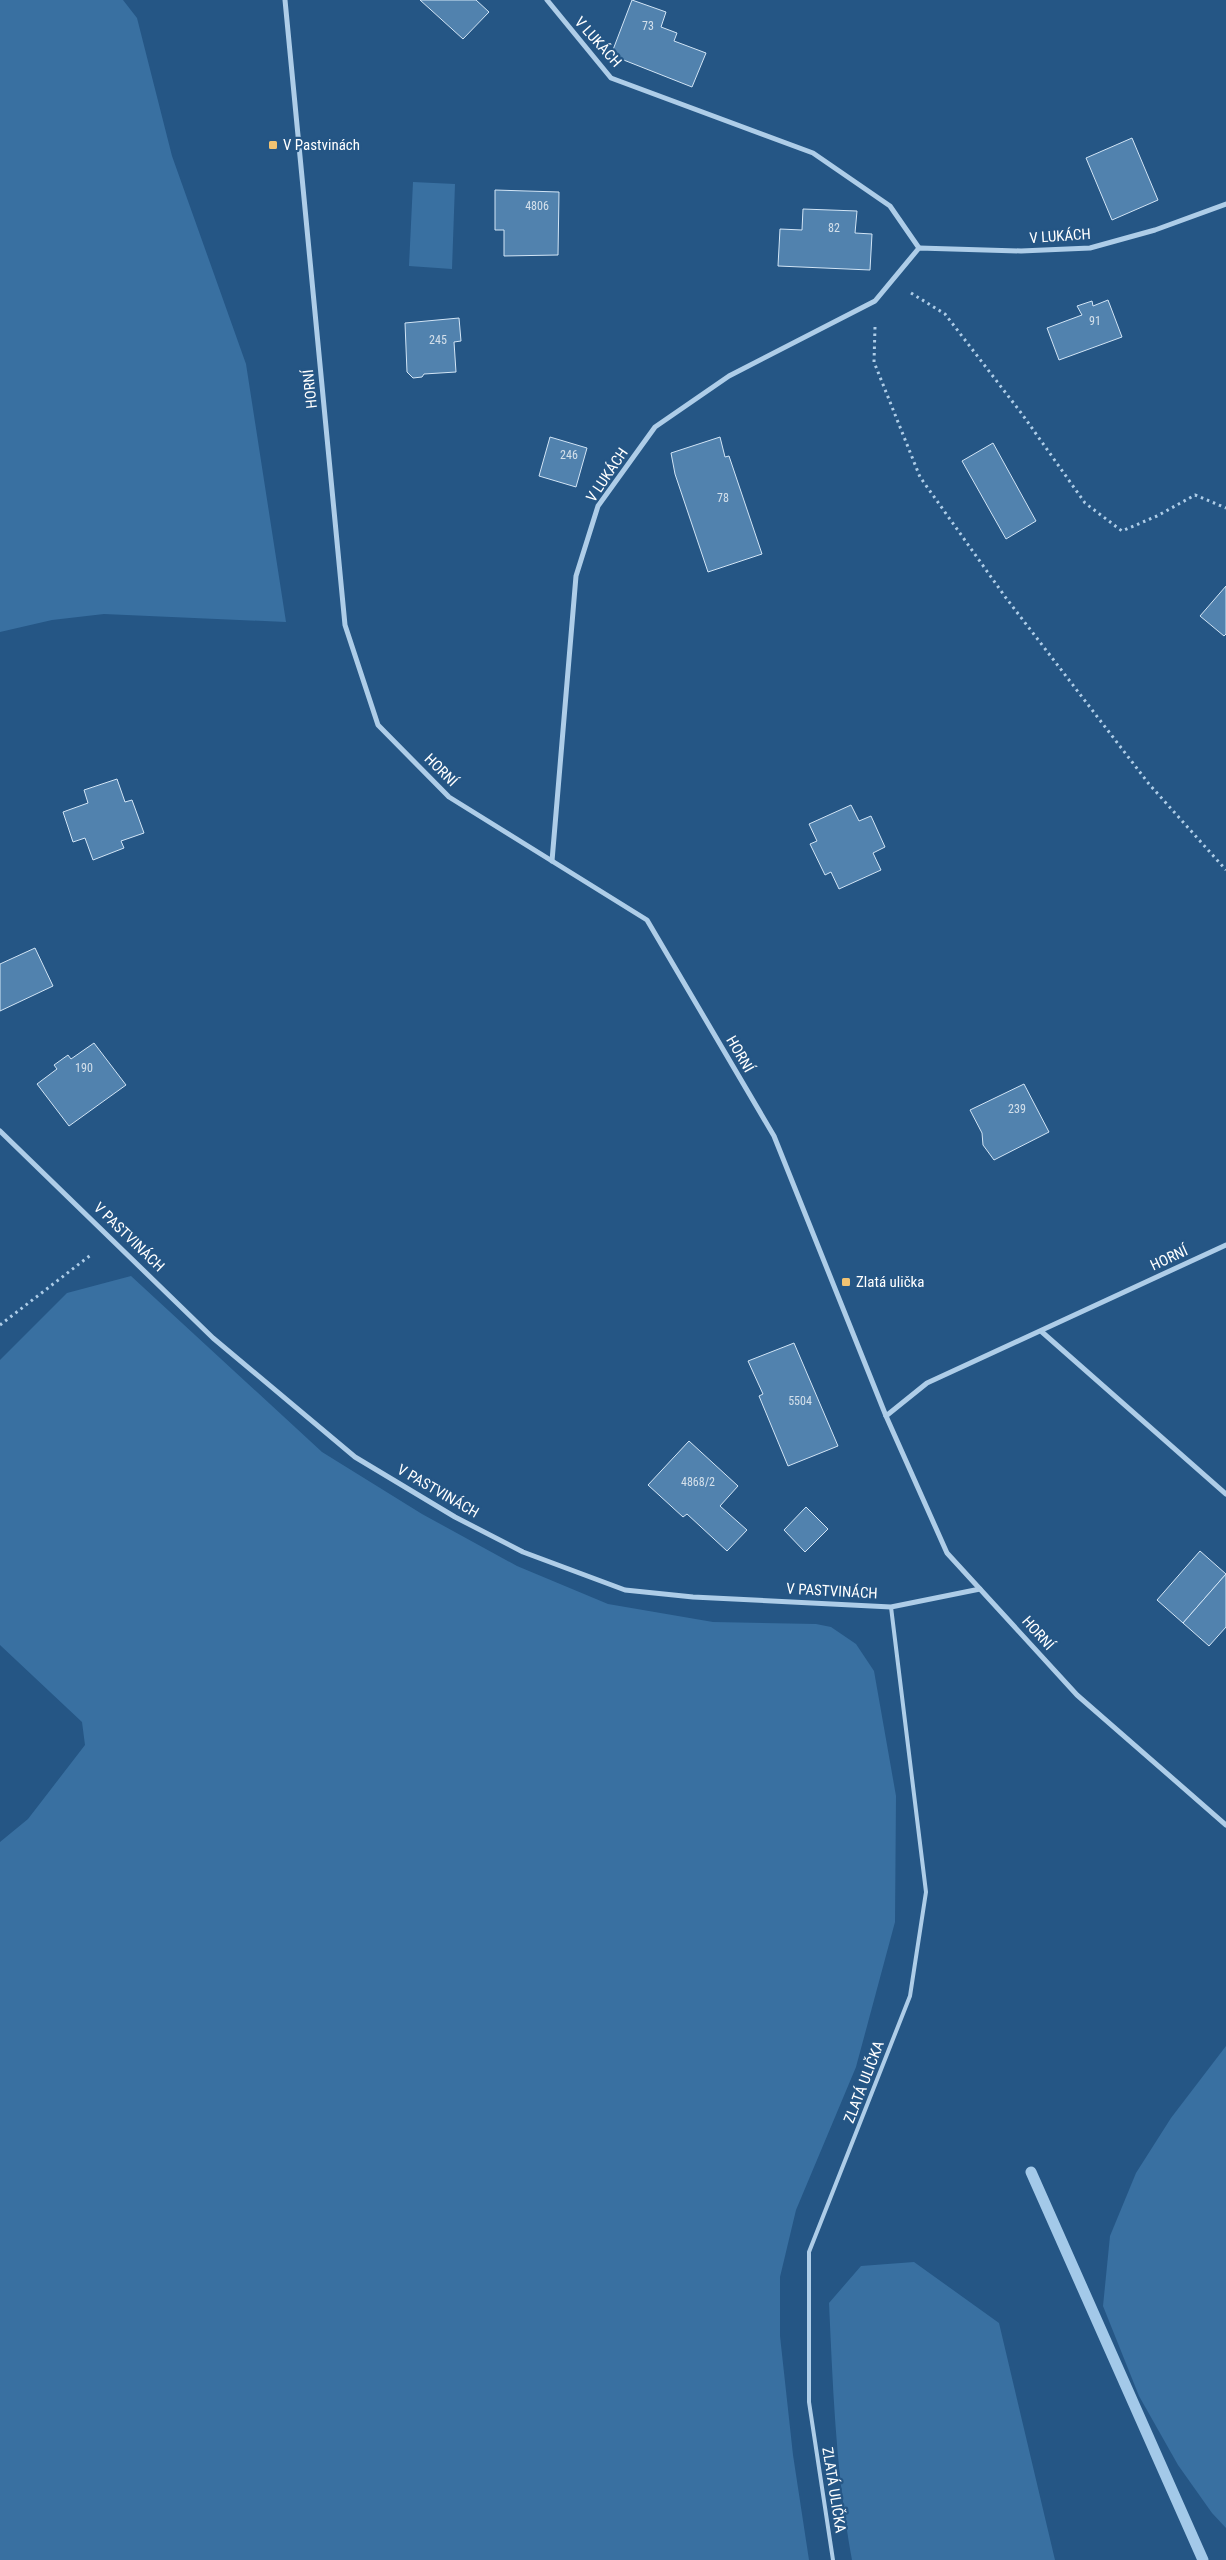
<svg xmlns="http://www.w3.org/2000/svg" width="1226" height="2560" viewBox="0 0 1226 2560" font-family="'Roboto Condensed',sans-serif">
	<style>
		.green { fill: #3970a1 }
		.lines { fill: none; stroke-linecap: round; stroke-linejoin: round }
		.stream { stroke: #a3c9e9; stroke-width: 11 }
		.building { fill: #5182ae; stroke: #d2e5f6 }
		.path { stroke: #aecde8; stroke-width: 3; stroke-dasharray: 2.5 4; stroke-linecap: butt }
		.service { stroke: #aecde8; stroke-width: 4 }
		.minor { stroke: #aecde8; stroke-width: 5 }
		.poi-dot { fill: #f2c372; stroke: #255685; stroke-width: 2 }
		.labels { text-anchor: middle; stroke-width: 4.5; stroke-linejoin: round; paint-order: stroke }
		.number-label { font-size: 12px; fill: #d4e0eb }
		.street-label { font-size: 15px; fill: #fff; stroke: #255685 }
		.poi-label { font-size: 15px; fill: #fff; stroke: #255685; text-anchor: start }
	</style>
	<rect width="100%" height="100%" fill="#255685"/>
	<g class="green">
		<path d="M0,0h123l14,18 35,138 74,208 40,258 -182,-8 -52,6 -52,12z"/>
		<path d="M413,182l42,2 -3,85 -43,-3z"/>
		<path d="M131,1276l191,176 100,62 95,52 91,38 105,18 103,2 15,3 25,17 18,27 22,125 -1,126 -39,145 -60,143 -16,67v59l13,119 16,105h-809v-718l28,-23 57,-74 -3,-23 -82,-77v-285l67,-67z"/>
		<path d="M1226,2046v482l-14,-15 -34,-48 -39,-69 -36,-90 7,-70 26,-63 35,-55z"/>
		<path d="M914,2262l85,61 56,237h-203c-16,-85 -19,-171 -23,-257l32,-37z"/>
	</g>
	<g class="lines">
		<path class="stream" d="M1031,2172l172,388"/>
	</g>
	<g class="building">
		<path d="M420,0h56l13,12 -26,27z"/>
		<path d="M632,0l34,12 -5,15 16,6 -3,8 32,12 -14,34 -81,-32z"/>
		<path d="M1132,138l26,62 -46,20 -26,-62z"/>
		<path d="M495,190l64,2 -1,63 -54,1v-26h-9z"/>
		<path d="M803,209l54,2 -2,22 17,1 -2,36 -92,-4 2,-37 22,1z"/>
		<path d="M1108,300l14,37 -63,23 -12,-32 35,-13 -5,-9 15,-5 1,5z"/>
		<path d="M459,318l2,23 -7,1 2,30 -32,2 -2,3 -9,1 -6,-6 -2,-49z"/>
		<path d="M550,437l37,11 -11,39 -37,-11z"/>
		<path d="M720,437l5,20 4,-1 33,98 -54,18 -33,-98 -4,-21z"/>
		<path d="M993,443l43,78 -30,18 -44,-78z"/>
		<path d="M1226,586v48l-2,2 -24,-20z"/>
		<path d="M117,779l8,23 7,-2 12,33 -23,8 3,7 -31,12 -8,-22 -12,4 -10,-30 25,-9 -4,-13z"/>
		<path d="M851,805l8,16 12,-5 14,31 -12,6 8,17 -42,19 -8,-17 -6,3 -15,-31 7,-3 -8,-17z"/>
		<path d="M35,948l18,38 -53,25v-47z"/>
		<path d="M94,1043l32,42 -57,41 -32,-42 20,-15 -3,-4 14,-10 3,4z"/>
		<path d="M1024,1084l25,48 -55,28 -11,-15 -1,-12 -12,-23z"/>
		<path d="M794,1343l44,103 -50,20 -29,-70 4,-2 -15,-33z"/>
		<path d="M689,1441l49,45 -18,20 27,24 -20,21 -40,-37 -4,3 -35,-32z"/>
		<path d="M806,1507l22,22 -23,23 -21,-22z"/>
		<path d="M1200,1551l26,23 -43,49 -26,-23z"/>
		<path d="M1226,1574v53l-17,19 -26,-23z"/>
	</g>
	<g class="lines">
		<g class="path">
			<path d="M911,293l34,21 77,100 63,89 37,28 35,-15 38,-21 31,13"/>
			<path d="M875,327l-1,35 46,115 86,121 143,186 77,86"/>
			<path d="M0,1325l92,-71"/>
		</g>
		<path class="service" d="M833,2560l-24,-158v-150l101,-256 16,-104 -35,-285"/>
		<g class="minor">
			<path d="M285,0l60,625 33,100 71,72 198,123 127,216 112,280 61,137 130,142 149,130"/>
			<path d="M547,0l64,78 202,75 77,53 29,42"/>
			<path d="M552,861l24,-285 22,-70 57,-79 74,-51 146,-75 44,-53 102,3 69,-3 65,-18 71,-26"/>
			<path d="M0,1131l213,207 142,119 100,60 68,35 102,38 68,7 198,10 89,-18"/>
			<path d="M1042,1332l184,162"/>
			<path d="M886,1416l41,-33 299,-138"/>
		</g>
	</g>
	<g class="poi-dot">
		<rect x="268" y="140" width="10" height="10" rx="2.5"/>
		<rect x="841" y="1277" width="10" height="10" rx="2.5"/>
	</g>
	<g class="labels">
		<g class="number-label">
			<text x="648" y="30">73</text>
			<text x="537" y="210">4806</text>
			<text x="834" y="232">82</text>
			<text x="1095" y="325">91</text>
			<text x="438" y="344">245</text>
			<text x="569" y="459">246</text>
			<text x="723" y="502">78</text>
			<text x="84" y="1072">190</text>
			<text x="1017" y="1113">239</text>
			<text x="800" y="1405">5504</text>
			<text x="698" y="1486">4868/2</text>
		</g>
		<g class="street-label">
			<text transform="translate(598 42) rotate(48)" y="5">V LUKÁCH</text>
			<text transform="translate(1060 236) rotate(-4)" y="5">V LUKÁCH</text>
			<text transform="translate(310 389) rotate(-96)" y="5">HORNÍ</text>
			<text transform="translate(607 475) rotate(-56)" y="5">V LUKÁCH</text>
			<text transform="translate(441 770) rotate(45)" y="5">HORNÍ</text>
			<text transform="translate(740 1054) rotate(60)" y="5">HORNÍ</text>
			<text transform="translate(129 1237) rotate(44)" y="5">V PASTVINÁCH</text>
			<text transform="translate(1169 1258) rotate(-25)" y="5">HORNÍ</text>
			<text transform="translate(438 1491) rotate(30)" y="5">V PASTVINÁCH</text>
			<text transform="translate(832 1591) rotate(3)" y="5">V PASTVINÁCH</text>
			<text transform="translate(1038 1633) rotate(48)" y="5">HORNÍ</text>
			<text transform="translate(864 2082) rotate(-69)" y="5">ZLATÁ ULIČKA</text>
			<text transform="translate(834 2490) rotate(81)" y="5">ZLATÁ ULIČKA</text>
		</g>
		<g class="poi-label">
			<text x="283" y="150">V Pastvinách</text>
			<text x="856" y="1287">Zlatá ulička</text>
		</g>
	</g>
</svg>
